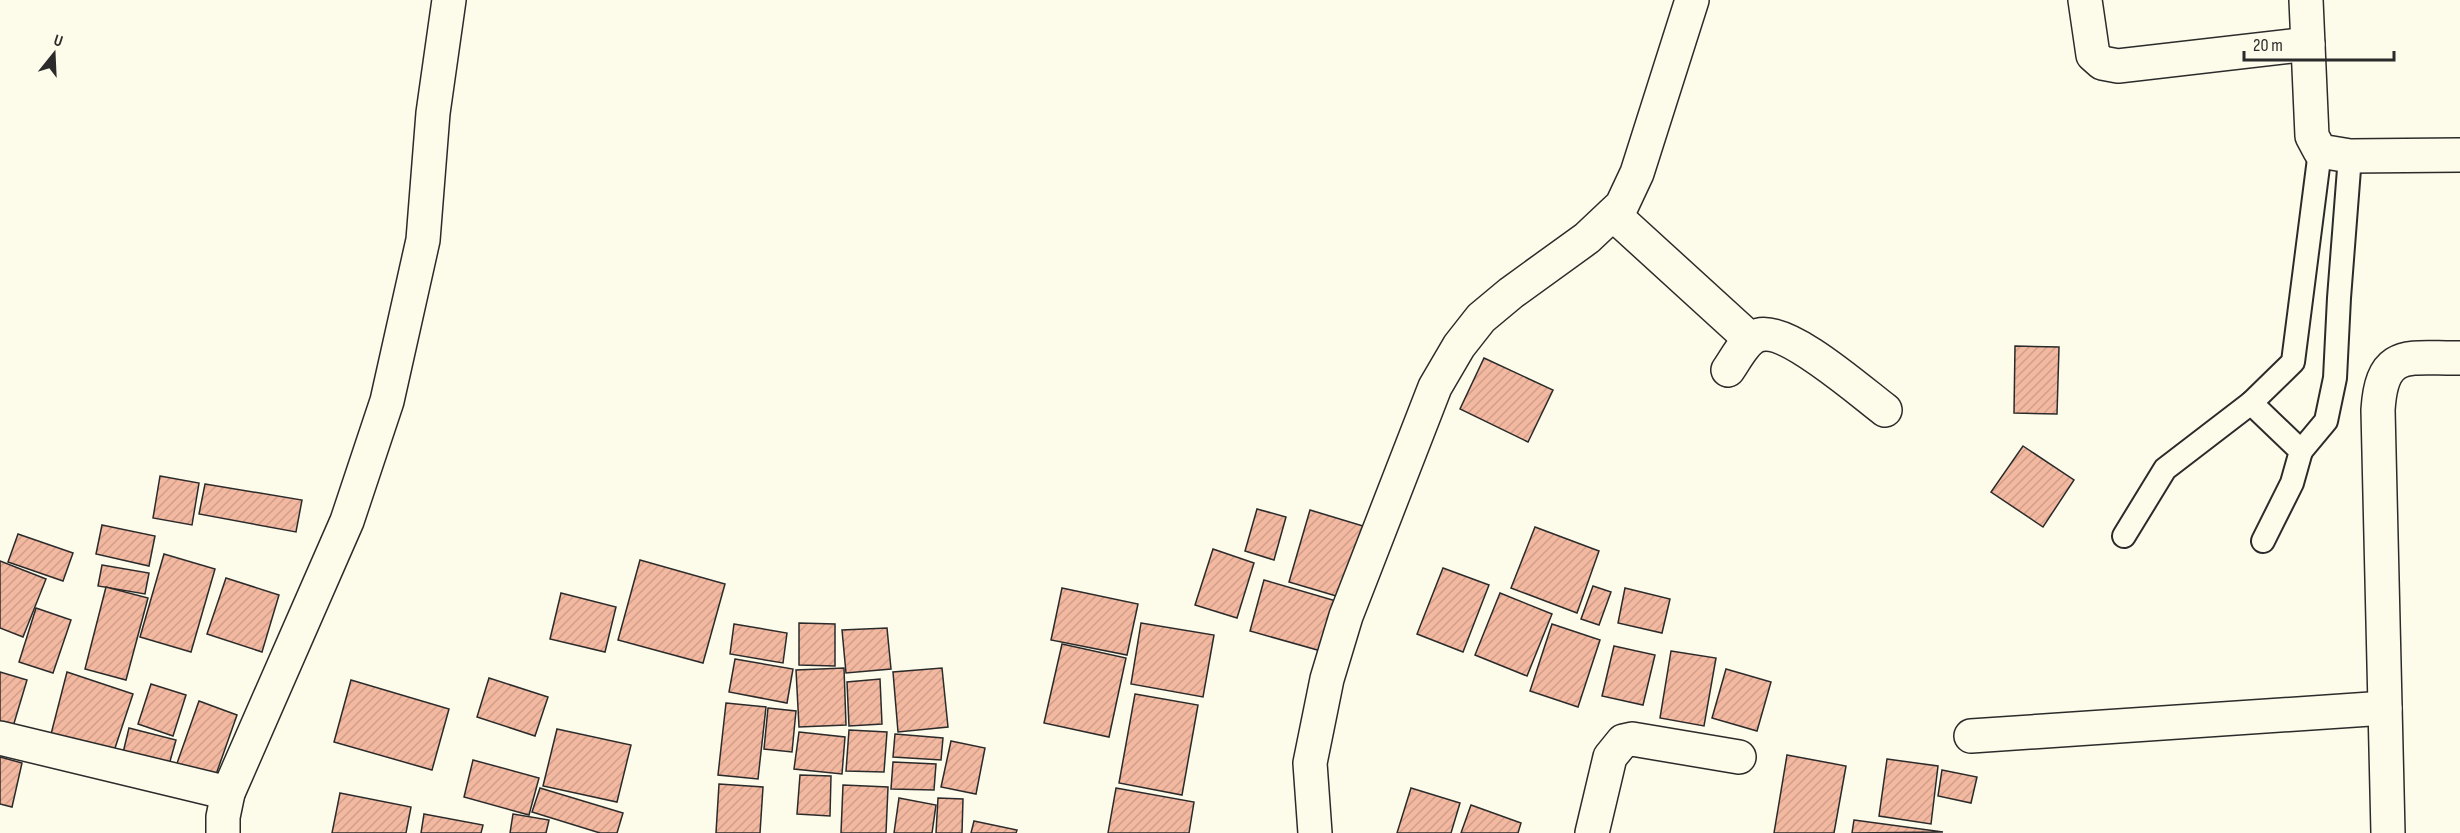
<svg xmlns="http://www.w3.org/2000/svg" width="2460" height="833" viewBox="0 0 2460 833" font-family="'Sofia Sans Condensed',sans-serif">
	<style>
		.building { fill: url(#building-hatch); stroke: #2b2b2b; stroke-width: 1.5 }
		.lines { fill: none; stroke-linecap: round; stroke-linejoin: round }
		.service-casing { stroke: #2b2b2b; stroke-width: 26 }
		.minor-casing { stroke: #2b2b2b; stroke-width: 36 }
		.service { stroke: #fdfbea; stroke-width: 22 }
		.minor { stroke: #fdfbea; stroke-width: 33 }
	</style>
	<defs>
		<pattern id="building-hatch" width="6" height="6" patternUnits="userSpaceOnUse" patternTransform="scale(1.5)"><rect width="6" height="6" fill="#f2b8a0"/><path d="M-1 1l2-2M0 6l6-6M5 7l2-2" fill="none" stroke="#d09e8a"/></pattern>
	</defs>
	<rect width="100%" height="100%" fill="#fdfbea"/>
	<g class="building">
		<path d="M2015,346l44,1 -2,67 -43,-1z"/>
		<path d="M1484,358l69,32 -25,52 -68,-33z"/>
		<path d="M2023,446l51,34 -31,47 -52,-35z"/>
		<path d="M160,476l39,7 -7,42 -39,-7z"/>
		<path d="M205,484l97,16 -6,32 -97,-18z"/>
		<path d="M1257,509l29,8 -12,43 -29,-9z"/>
		<path d="M1310,510l53,16 -20,72 -54,-16z"/>
		<path d="M102,525l53,11 -6,30 -53,-12z"/>
		<path d="M1535,527l64,24 -22,62 -66,-25z"/>
		<path d="M18,534l55,19 -10,28 -55,-19z"/>
		<path d="M1213,549l41,14 -17,55 -42,-13z"/>
		<path d="M164,554l51,15 -24,83 -51,-15z"/>
		<path d="M640,560l85,24 -22,79 -85,-23z"/>
		<path d="M0,561l46,18 -23,58 -23,-9z"/>
		<path d="M102,565l47,8 -4,21 -47,-8z"/>
		<path d="M1443,568l46,17 -26,67 -46,-18z"/>
		<path d="M226,578l53,17 -17,57 -55,-18z"/>
		<path d="M1264,580l72,21 -15,50 -71,-20z"/>
		<path d="M1593,586l18,6 -12,33 -18,-6z"/>
		<path d="M106,587l42,11 -22,82 -41,-11z"/>
		<path d="M1062,588l76,16 -11,51 -76,-15z"/>
		<path d="M1625,588l45,11 -8,34 -44,-10z"/>
		<path d="M561,593l55,14 -11,45 -55,-13z"/>
		<path d="M1500,593l52,21 -25,62 -52,-21z"/>
		<path d="M36,608l35,12 -18,53 -34,-11z"/>
		<path d="M799,623l36,1v42l-36,-1z"/>
		<path d="M1141,623l73,12 -11,62 -72,-13z"/>
		<path d="M734,624l53,9 -4,30 -53,-9z"/>
		<path d="M1552,624l48,16 -22,67 -48,-16z"/>
		<path d="M887,628l4,41 -45,4 -4,-43z"/>
		<path d="M1062,644l64,14 -17,79 -65,-14z"/>
		<path d="M1614,646l41,9 -12,50 -41,-9z"/>
		<path d="M1671,651l45,7 -12,68 -44,-8z"/>
		<path d="M735,659l58,10 -6,34 -58,-11z"/>
		<path d="M844,668l2,57 -47,2 -3,-57z"/>
		<path d="M942,668l6,59 -50,5 -5,-60z"/>
		<path d="M1726,669l45,13 -14,49 -45,-13z"/>
		<path d="M0,672l27,8 -15,50 -12,-4z"/>
		<path d="M67,672l66,22 -21,63 -62,-19z"/>
		<path d="M489,678l59,19 -13,39 -58,-19z"/>
		<path d="M880,679l2,45 -33,2 -2,-44z"/>
		<path d="M351,680l98,29 -17,61 -98,-28z"/>
		<path d="M151,684l35,11 -13,41 -35,-12z"/>
		<path d="M1135,694l63,11 -16,90 -63,-12z"/>
		<path d="M199,701l38,14 -24,68 -38,-14z"/>
		<path d="M726,703l40,4 -8,72 -40,-4z"/>
		<path d="M768,708l28,3 -4,41 -28,-3z"/>
		<path d="M129,728l47,12 -9,32 -46,-11z"/>
		<path d="M557,729l74,16 -14,57 -74,-16z"/>
		<path d="M849,730l38,2 -3,40 -38,-1z"/>
		<path d="M799,732l46,5 -3,37 -48,-5z"/>
		<path d="M895,734l48,4 -2,22 -48,-3z"/>
		<path d="M951,741l34,7 -9,46 -35,-7z"/>
		<path d="M1787,755l59,11 -12,67h-60z"/>
		<path d="M0,757l22,6 -10,44 -12,-3z"/>
		<path d="M1887,759l51,7 -7,58 -52,-8z"/>
		<path d="M473,760l66,18 -10,37 -65,-18z"/>
		<path d="M893,762l43,2 -2,26 -43,-1z"/>
		<path d="M1942,770l35,7 -6,26 -33,-7z"/>
		<path d="M800,775l31,1 -1,40 -33,-2z"/>
		<path d="M719,784l44,3 -3,46h-44z"/>
		<path d="M843,785l45,2 -2,46h-45z"/>
		<path d="M540,788l83,25 -6,20h-17l-68,-21z"/>
		<path d="M1116,788l78,14 -5,31h-81z"/>
		<path d="M1411,788l49,15 -9,30h-54z"/>
		<path d="M340,793l71,14 -5,26h-74z"/>
		<path d="M899,798l37,7 -4,28h-38z"/>
		<path d="M938,798l25,1 -1,34h-26z"/>
		<path d="M1471,805l50,18 -3,10h-57z"/>
		<path d="M424,814l59,11 -2,8h-60z"/>
		<path d="M513,814l36,6 -3,13h-36z"/>
		<path d="M1854,820l89,12 -91,1z"/>
		<path d="M974,821l43,9 -1,3h-45z"/>
	</g>
	<g class="lines">
		<defs>
			<g id="service">
				<path d="M2251,403l50,48 -9,32 -29,58"/>
				<path d="M2301,451l25,-30 9,-43 4,-80 11,-142"/>
				<path d="M2124,536l41,-67 86,-66 42,-41 27,-211"/>
			</g>
			<g id="minor">
				<path d="M2085,0l8,55 9,8 16,3 190,-22"/>
				<path d="M2306,0l6,136 8,15 30,5 110,-1"/>
				<path d="M1613,214l137,125"/>
				<path d="M1728,370c8,-11 17,-31 31,-35 29,-8 102,57 126,75"/>
				<path d="M1971,736l414,-28"/>
				<path d="M0,738l228,55"/>
				<path d="M223,833v-16l5,-24 119,-272 40,-120 36,-161 10,-127 16,-113"/>
				<path d="M1315,833l-5,-70 17,-84 19,-63 89,-229 24,-41 22,-28 30,-25 76,-55 35,-33 15,-32 55,-173"/>
				<path d="M1592,833l18,-76 13,-16 9,-2 107,18"/>
				<path d="M2388,833l-10,-423c4,-63 31,-51 82,-52"/>
			</g>
		</defs>
		<use href="#service" class="service-casing"/>
		<use href="#minor" class="minor-casing"/>
		<use href="#service" class="service"/>
		<use href="#minor" class="minor"/>
	</g>
	<g transform="translate(54 54) rotate(18)" stroke="#fdfbea" stroke-width="4.5" paint-order="stroke">
	<path d="M0-4.5L10 22L0 15L-10 22Z" fill="#2b2b2b"/>
	<text y="-9" font-size="16" font-weight="bold" text-anchor="middle" fill="#2b2b2b">U</text>
	</g>
	<path d="M2244 51v9h150v-9" fill="none" stroke="#2b2b2b" stroke-width="3"/>
	<text x="2253" y="51" font-size="18" fill="#2b2b2b" stroke="#fdfbea" stroke-width="4.5" paint-order="stroke">20 m</text>
</svg>
